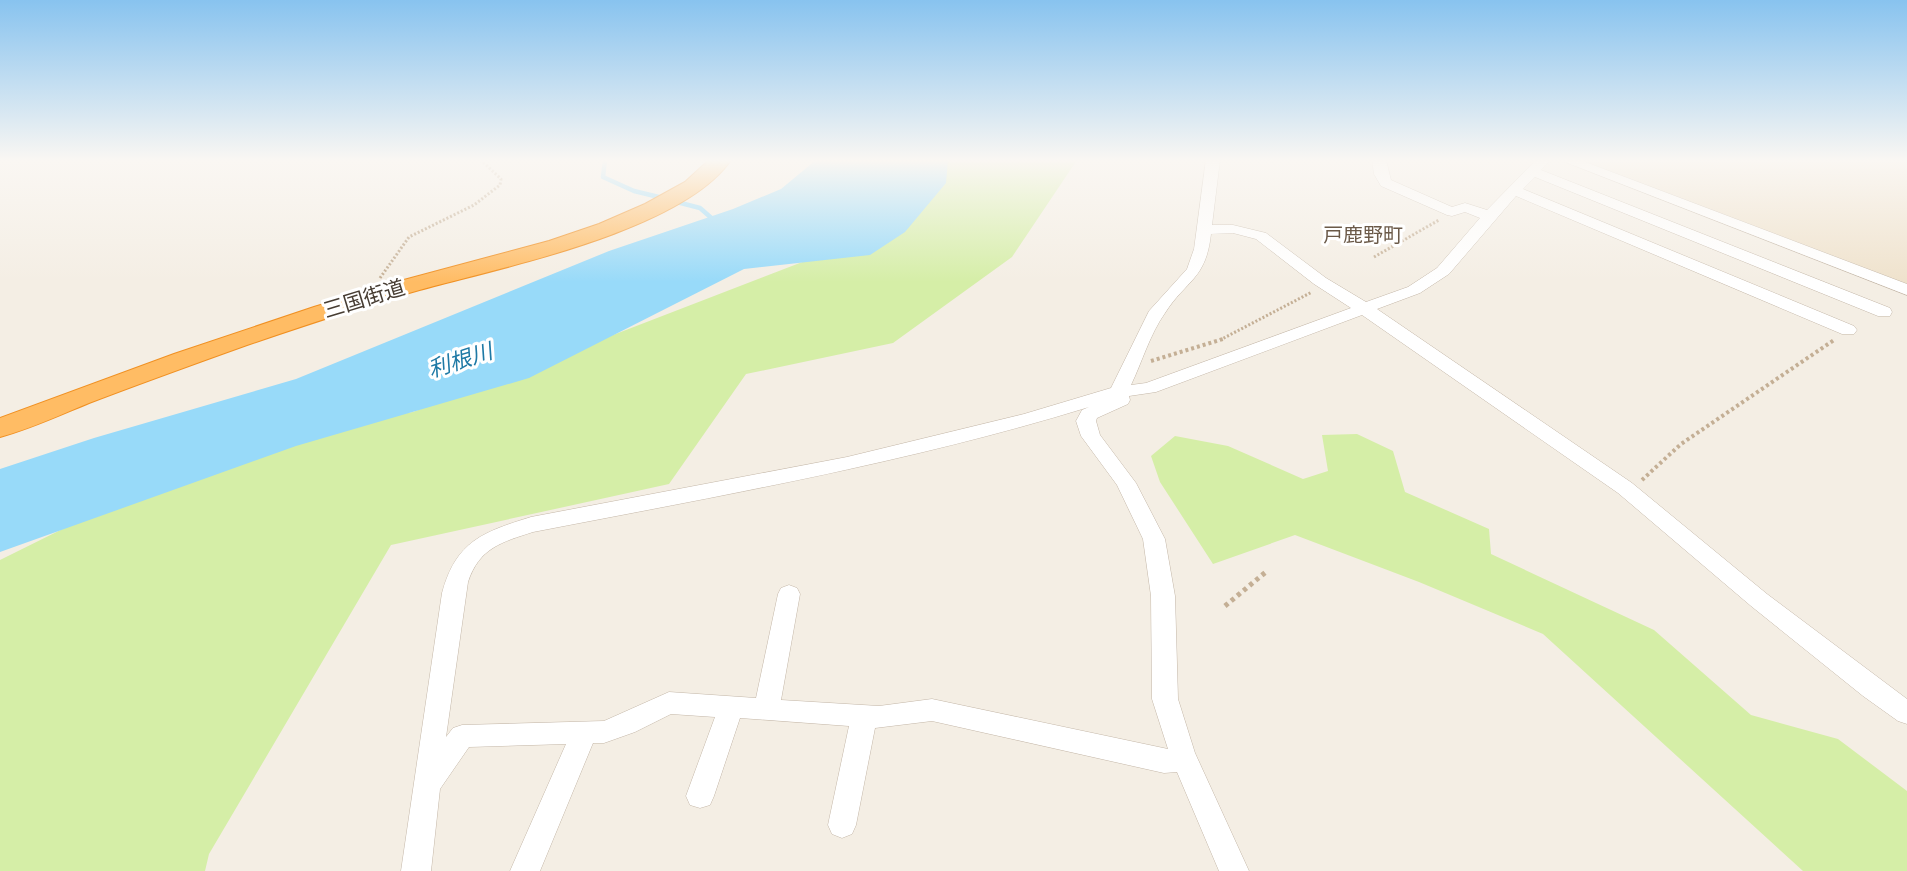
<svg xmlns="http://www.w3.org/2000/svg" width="1907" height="871" viewBox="0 0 1907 871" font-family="'Titillium Web','Noto Sans JP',sans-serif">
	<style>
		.education { fill: #efe2cc }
		.green { fill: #d5eea7 }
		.water { fill: #98daf9 }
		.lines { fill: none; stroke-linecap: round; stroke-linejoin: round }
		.stream { stroke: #98daf9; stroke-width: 4.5 }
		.minor-casing { stroke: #c4b7a8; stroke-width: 1 }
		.highway-casing { stroke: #f09022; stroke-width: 2 }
		.path-far2 { stroke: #c4af95; stroke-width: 3; stroke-dasharray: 2 2; stroke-linecap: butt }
		.path-far1 { stroke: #c4af95; stroke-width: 4; stroke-dasharray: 3 3; stroke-linecap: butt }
		.path { stroke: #c4af95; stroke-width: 5; stroke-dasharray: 4 4; stroke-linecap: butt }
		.minor { fill: #fff; fill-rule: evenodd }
		.highway { fill: #ffbc64; fill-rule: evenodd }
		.labels { text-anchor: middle; stroke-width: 6; stroke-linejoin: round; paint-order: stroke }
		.far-quarter-label { font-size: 20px; fill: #6b5a49; stroke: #fff }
		.street-label { font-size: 21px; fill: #473d33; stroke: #fff }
		.water-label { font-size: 22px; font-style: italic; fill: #1e79a5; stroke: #fff }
	</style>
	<rect width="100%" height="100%" fill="#f4eee4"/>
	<path class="education" d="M1573,160h334v128z"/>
	<g class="green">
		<path d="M933,160h144l-65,97 -119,86 -147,31 -77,110 -278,61 -182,309 -4,17h-205v-311l240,-119 173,-29 475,-183z"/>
		<path d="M1357,434l36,17 12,41 84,37 2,25 163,76 97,85 87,24 69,52v80h-104l-260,-237 -124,-52 -124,-47 -82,29 -53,-82 -9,-26 24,-20 53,10 75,33 25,-8 -6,-36z"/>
	</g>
	<path class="water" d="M816,160h132l-2,23 -41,49 -35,23 -126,14 -215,109 -233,68 -296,106v-83l94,-31 202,-59 313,-128 124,-42 48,-20z"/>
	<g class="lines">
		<g class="stream">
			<path d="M605,160l-2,17 31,14 29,7"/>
			<path d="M673,201l27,7 16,14"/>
		</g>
		<defs>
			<g id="minor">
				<path d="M1206,160h14l-8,65h21l33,8 60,45 40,24 42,-15 29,-19 43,-50 -15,-6 -13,4 -5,-1 -66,-29 -7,-12 -2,-14h14l5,20 61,27 13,-4 22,7 49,-50h15l-10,10 349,138 2,4 -2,4h-12l-343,-139 -12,12 331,137 3,4 -3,4h-12l-326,-138 -67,78 -29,19 -43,16 255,174 135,111 140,105v25l-9,-3 -35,-25 -112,-90 -133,-113 -256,-178 -206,77 -27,4 1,4 -2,4 -31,14 -1,3 4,14 36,48 29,56 10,57 3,103 17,54 54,118h-30l-42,-99 -13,1 -232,-52 -57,7 -19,97 -4,9 -10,4 -10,-4 -4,-9 21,-99 -109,-8 -26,78 -4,9 -10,3 -10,-3 -4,-9 29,-79 -44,-3 -36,18 -31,11h-11l-53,128h-30l56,-127 -97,3 -29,42 -9,82h-30l41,-278c14,-52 41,-61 89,-76l316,-60 177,-43 87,-26 38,-77 38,-42 7,-20zM1233,233l23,6 58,45 37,24 -205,75 -15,2c11,-23 19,-51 34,-72 21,-33 41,-33 46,-79zM1089,407l-7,3 -6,11 5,15 36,49 26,54 8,57 1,103 16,50 -236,-50 -53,7 -98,-6 19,-106 -3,-6 -8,-3 -8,3 -3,6 -22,104 -87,-6 -65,29 -142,4 -9,3 -7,9 22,-155c11,-34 34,-40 65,-50 186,-36 374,-69 556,-125z"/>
				<path d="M1560,160h20l327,124v11z"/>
			</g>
			<path id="highway" d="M709,160h22c-50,72 -233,108 -315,131 -57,16 -113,35 -169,54 -53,19 -106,38 -158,58 -29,12 -59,26 -89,34v-19l174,-64 140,-47 86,-26 149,-40 50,-17 46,-20 40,-22z"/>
		</defs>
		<use href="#minor" class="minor-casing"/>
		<use href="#highway" class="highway-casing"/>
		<g class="path-far2">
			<path d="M1374,257l65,-37"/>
			<path d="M380,278l29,-41 65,-32 26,-20 1,-6 -20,-19"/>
			<path d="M1220,340l92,-48"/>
		</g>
		<g class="path-far1">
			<path d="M1151,361l72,-22"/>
			<path d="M1642,480l39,-36 153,-104"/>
		</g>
		<path class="path" d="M1225,606l42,-35"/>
		<use href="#minor" class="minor"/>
		<use href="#highway" class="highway"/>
	</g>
	<linearGradient id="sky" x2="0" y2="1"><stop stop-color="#88c3ef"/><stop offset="0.57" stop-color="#faf7f3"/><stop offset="1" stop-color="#faf7f3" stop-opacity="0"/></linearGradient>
	<rect width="1907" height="282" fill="url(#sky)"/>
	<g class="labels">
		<g class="far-quarter-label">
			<text x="1363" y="242">戸鹿野町</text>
		</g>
		<g class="street-label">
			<text transform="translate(364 299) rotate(-17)" y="7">三国街道</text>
		</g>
		<g class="water-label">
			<text transform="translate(460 360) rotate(-18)" y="8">利根川</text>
		</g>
	</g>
</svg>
